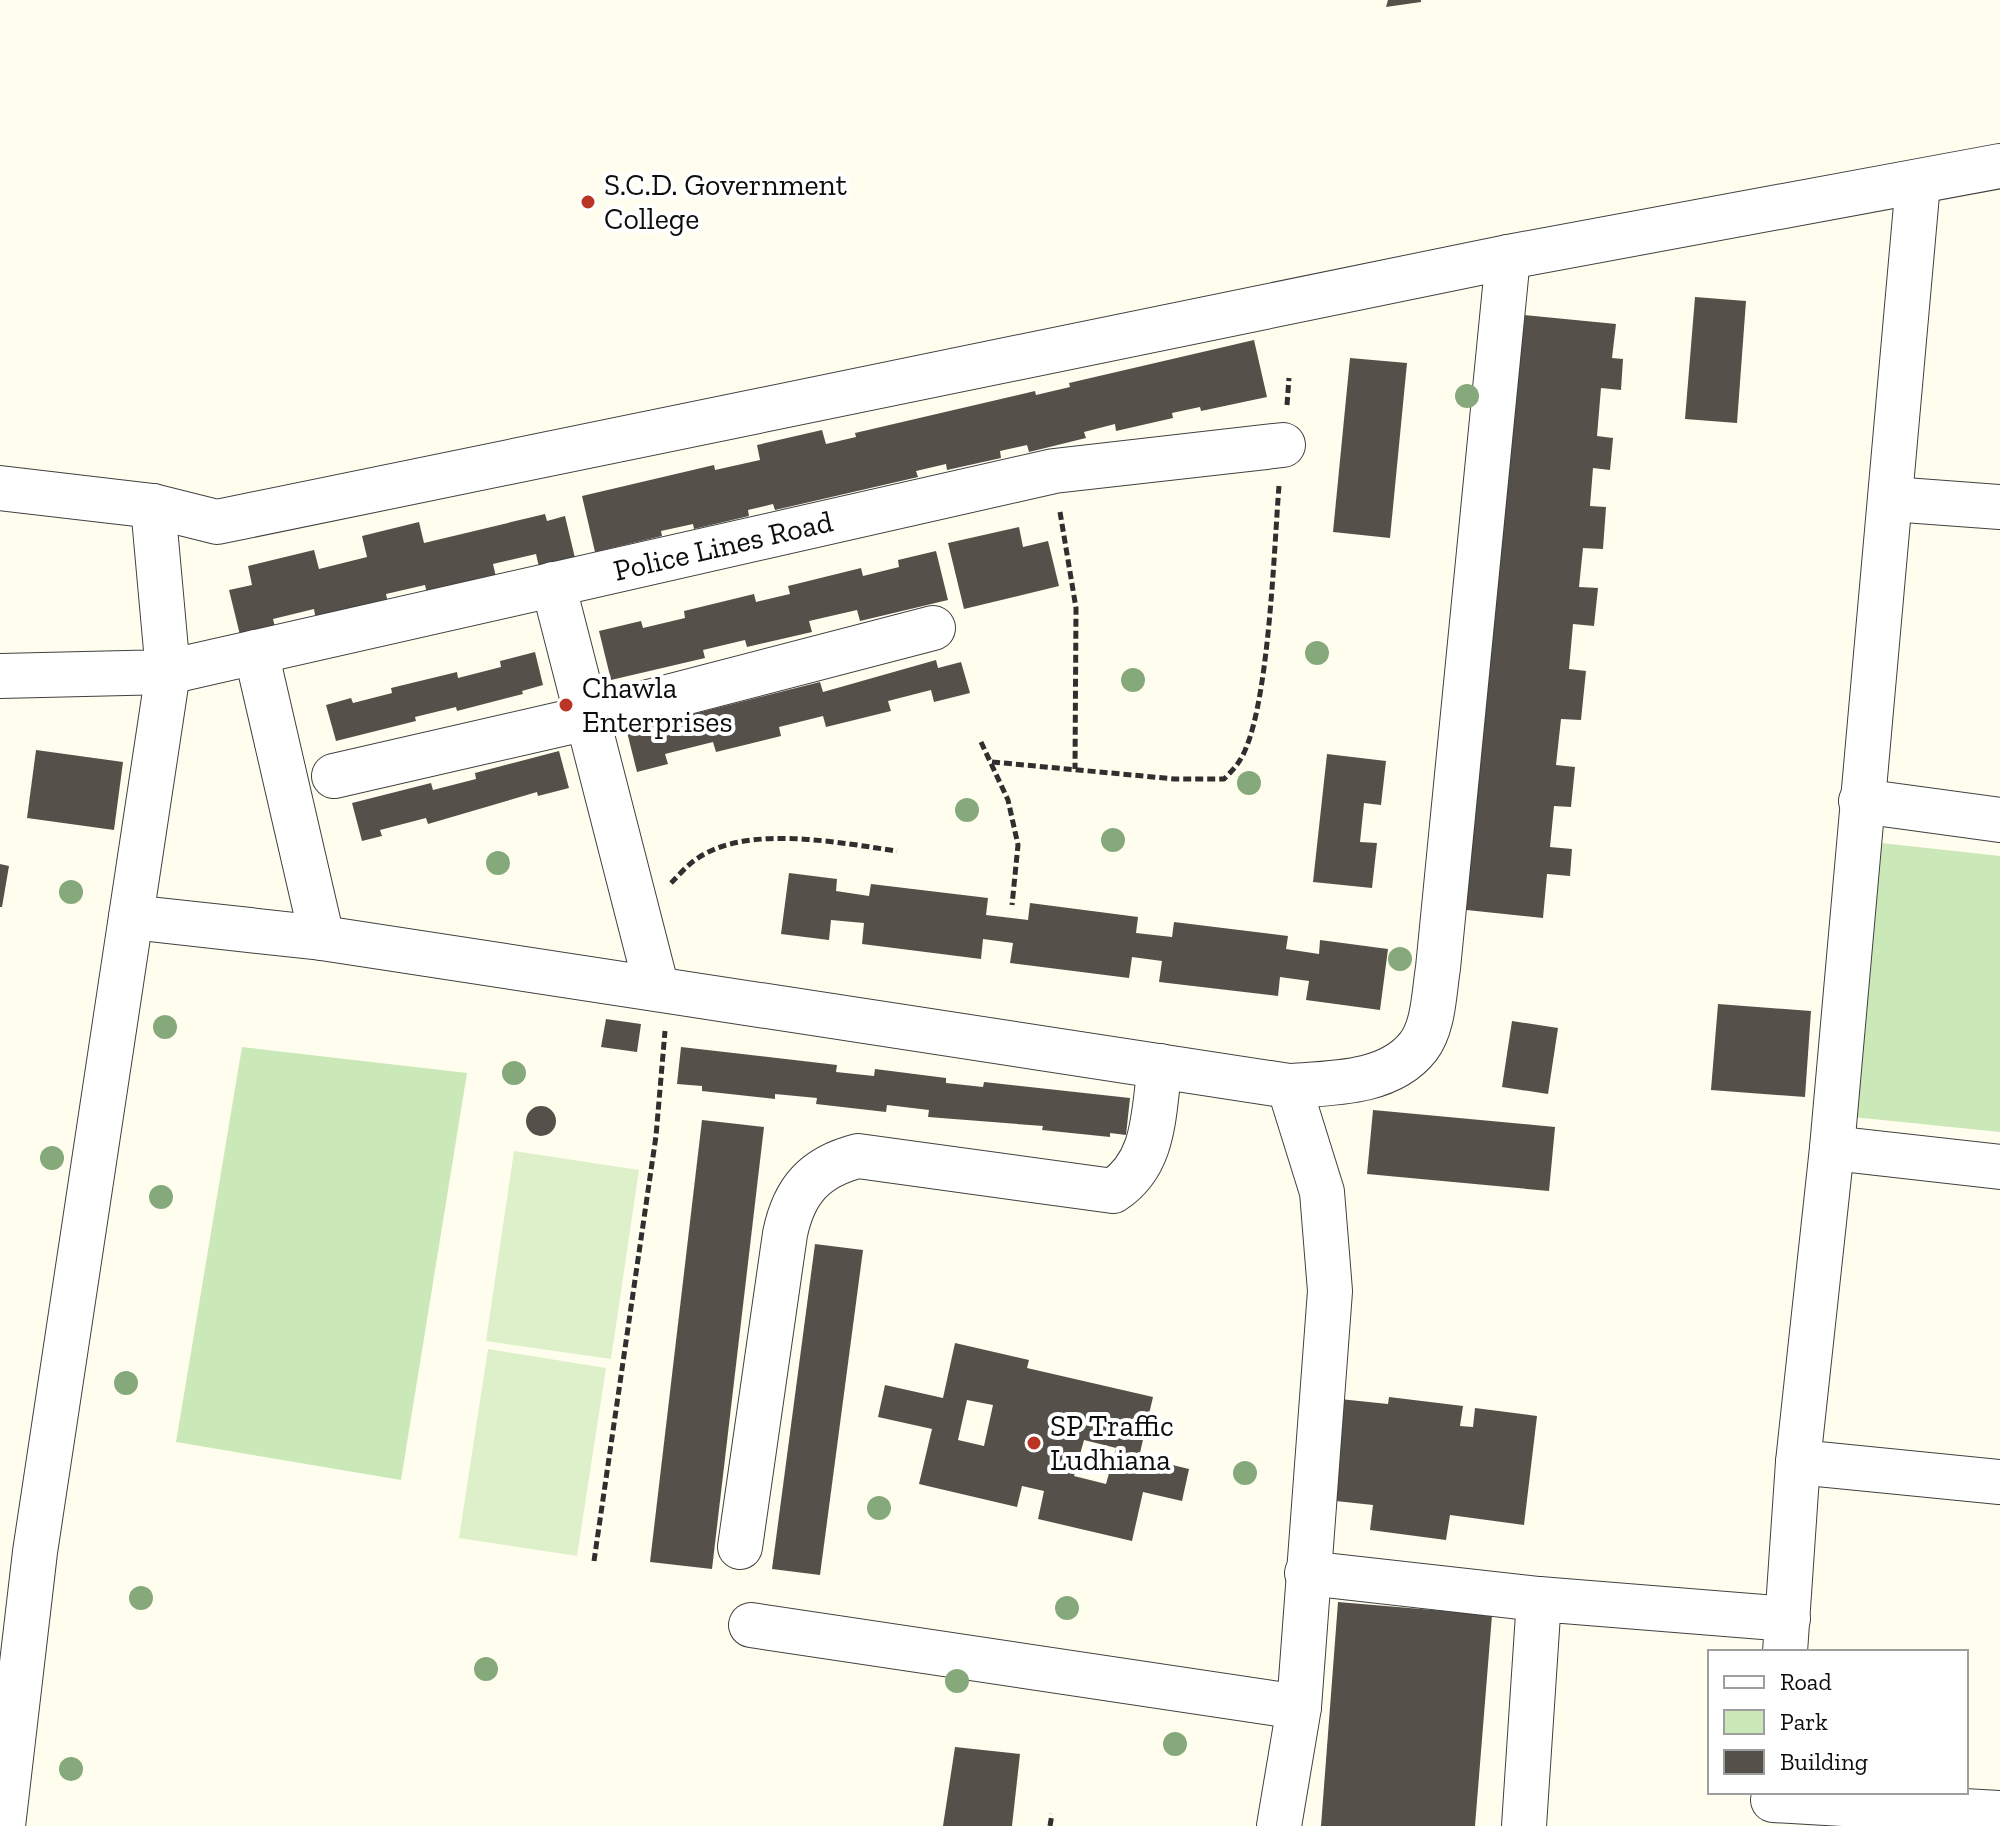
<svg xmlns="http://www.w3.org/2000/svg" width="2000" height="1826" viewBox="0 0 2000 1826" font-family="'Zilla Slab',serif">
	<style>
		.green { fill: #cbe8b8 }
		.pitch { fill: #def0ca }
		.building { fill: #56504a; fill-rule: evenodd }
		.lines { fill: none; stroke-linecap: round; stroke-linejoin: round }
		.minor-casing { stroke: #404040; stroke-width: 46 }
		.path { stroke: #2f2f2f; stroke-width: 5; stroke-dasharray: 8 4; stroke-linecap: butt }
		.minor { stroke: #fff; stroke-width: 44 }
		.tree { fill: #86a97c }
		.poi-dot { fill: #bb3527; stroke: #fff; stroke-width: 3 }
		.labels { text-anchor: middle; stroke-width: 8; stroke-linejoin: round; paint-order: stroke }
		.poi-label { font-size: 30px; fill: #0d0d0d; stroke: #fff; text-anchor: start }
		.street-label { font-size: 30px; fill: #0d0d0d; stroke: #fff }
	</style>
	<rect width="100%" height="100%" fill="#fffeee"/>
	<g class="green">
		<path d="M1872,842l128,14v276l-157,-16z"/>
		<path d="M242,1047l225,26 -66,407 -225,-38z"/>
	</g>
	<g class="pitch">
		<path d="M514,1151l125,19 -28,189 -125,-18z"/>
		<path d="M488,1349l118,19 -29,188 -118,-18z"/>
	</g>
	<g class="building">
		<path d="M1388,0h33v2l-35,5z"/>
		<path d="M1695,297l51,4 -9,122 -52,-4z"/>
		<path d="M1514,314l102,10 -4,34 11,1 -2,31 -20,-2 -4,48 16,2 -3,32 -17,-2 -3,38 16,1 -3,42 -20,-1 -4,39 19,1 -4,38 -21,-2 -4,45 17,2 -5,49 -20,-1 -5,46 19,2 -4,40 -17,-1 -4,41 22,2 -2,27 -23,-2 -4,44 -86,-9z"/>
		<path d="M1254,340l13,57 -66,14 -1,-4 -28,6 1,5 -57,13 -1,-7 -31,8 2,6 -57,14 -2,-7 -27,6 1,7 -54,12 -1,-6 -30,7 2,6 -143,33 -2,-6 -25,6 1,6 -55,13 -1,-5 -32,7 1,5 -67,16 -13,-56 132,-31 1,5 45,-10 -3,-15 65,-15 4,14 30,-7 -1,-4 180,-42 1,4 34,-8 -1,-4z"/>
		<path d="M1350,358l57,5 -17,175 -57,-6z"/>
		<path d="M545,514l2,7 18,-5 10,42 -36,9 -3,-13 -43,10 3,13 -69,17 -2,-9 -39,9 2,9 -72,18 -2,-12 -41,10 3,12 -35,8 -12,-49 23,-5 -4,-19 66,-16 5,19 48,-12 -5,-21 57,-14 5,21z"/>
		<path d="M1019,527l4,20 25,-6 11,45 -95,23 -16,-66z"/>
		<path d="M936,551l12,49 -88,21 -3,-11 -48,11 3,11 -65,15 -2,-7 -42,10 2,8 -94,22 -12,-49 42,-10 2,7 42,-10 -1,-7 70,-17 2,8 34,-8 -2,-8 73,-18 2,8 36,-9 -1,-7z"/>
		<path d="M535,652l8,33 -21,6 1,3 -66,17 -1,-4 -41,10 1,4 -80,20 -10,-36 25,-7 2,5 39,-10 -1,-5 66,-16 1,6 43,-11 -1,-6z"/>
		<path d="M936,660l2,8 23,-6 9,31 -36,9 -3,-12 -43,11 3,10 -65,16 -3,-11 -44,11 2,9 -65,16 -3,-10 -48,12 3,10 -31,8 -12,-48 51,-27 5,20 139,-35 3,10z"/>
		<path d="M36,750l87,12 -9,68 -87,-12z"/>
		<path d="M559,751l10,37 -31,8 -1,-4 -109,32 -2,-6 -46,12 2,6 -20,5 -10,-38 79,-20 2,7 43,-11 -1,-6z"/>
		<path d="M1327,754l59,7 -5,44 -17,-2 -4,39 17,1 -5,45 -59,-6z"/>
		<path d="M0,864l9,2 -7,41h-2z"/>
		<path d="M789,873l48,6 -1,12 33,5 2,-12 117,14 -2,17 42,5 2,-17 108,14 -2,16 36,4 2,-15 114,14 -2,13 33,5 1,-14 68,9 -8,61 -74,-10 3,-19 -29,-4 -2,19 -119,-14 3,-21 -30,-4 -3,21 -119,-15 3,-20 -30,-4 -2,20 -119,-15 2,-21 -33,-3 -2,20 -48,-6z"/>
		<path d="M1718,1004l93,7 -6,86 -94,-7z"/>
		<path d="M606,1019l35,5 -4,28 -36,-5z"/>
		<path d="M1512,1021l46,7 -10,66 -46,-7z"/>
		<path d="M681,1047l156,18 -1,7 38,4 1,-7 71,9v5l37,4 1,-5 146,16 -4,37 -16,-2v4l-68,-7 1,-4 -115,-9 1,-7 -42,-5 -1,7 -70,-8 1,-6 -42,-4v5l-73,-8v-5l-25,-2z"/>
		<circle cx="541" cy="1121" r="15"/>
		<path d="M1373,1110l182,17 -6,64 -182,-17z"/>
		<path d="M702,1120l62,7 -52,442 -62,-7z"/>
		<path d="M815,1244l48,6 -43,325 -48,-6z"/>
		<path d="M955,1343l74,17 -2,8 126,29 -14,60 50,12 -7,32 -39,-9 -11,49 -94,-22 6,-28 -22,-5 -5,21 -98,-23 13,-55 -54,-12 7,-32 58,13zM967,1400l26,5 -9,41 -26,-6zM1084,1440l32,8 -10,36 -32,-8z"/>
		<path d="M1389,1397l74,9 -3,20 13,1 2,-19 62,8 -13,109 -74,-10 -4,25 -76,-10 3,-25 -56,-6 13,-101 58,6z"/>
		<path d="M1338,1602l154,13 -17,211h-154z"/>
		<path d="M955,1747l65,7 -8,72h-69z"/>
	</g>
	<g class="lines">
		<defs>
			<g id="minor">
				<path d="M0,488l153,18 64,16 1291,-265 492,-91"/>
				<path d="M1891,499l109,8"/>
				<path d="M553,584l104,405"/>
				<path d="M256,652l66,286"/>
				<path d="M0,676l168,-4 -15,-166"/>
				<path d="M334,776l253,-58 346,-90"/>
				<path d="M1861,801l139,19"/>
				<path d="M131,917l191,21 967,148c43,-3 100,-2 129,-39 16,-20 16,-55 20,-79l70,-711"/>
				<path d="M1832,1148l168,19"/>
				<path d="M1798,1462l202,20"/>
				<path d="M740,1547l45,-313c9,-44 30,-67 73,-78l255,35c43,-28 40,-78 47,-125"/>
				<path d="M1307,1573l232,26"/>
				<path d="M751,1625l548,82"/>
				<path d="M1785,1652l13,-190 34,-314 86,-965"/>
				<path d="M1773,1800l227,13"/>
				<path d="M3,1826l32,-274 133,-880 886,-201 229,-26"/>
				<path d="M1279,1826l20,-119 31,-416 -8,-99 -33,-106"/>
				<path d="M1524,1826l15,-227 249,20"/>
			</g>
		</defs>
		<use href="#minor" class="minor-casing"/>
		<g class="path">
			<path d="M1287,405l2,-27"/>
			<path d="M1060,512l16,96 -1,161"/>
			<path d="M981,742l27,58 10,45 -6,60"/>
			<path d="M992,762l183,17h49c6,-6 12,-12 16,-19 29,-45 34,-214 39,-274"/>
			<path d="M671,883c8,-8 17,-19 27,-25 50,-34 143,-15 199,-7"/>
			<path d="M594,1561l62,-425 9,-105"/>
			<path d="M1050,1826l2,-12"/>
		</g>
		<use href="#minor" class="minor"/>
	</g>
	<g class="tree">
		<circle cx="1467" cy="396" r="12"/>
		<circle cx="1317" cy="653" r="12"/>
		<circle cx="1133" cy="680" r="12"/>
		<circle cx="1249" cy="783" r="12"/>
		<circle cx="967" cy="810" r="12"/>
		<circle cx="1113" cy="840" r="12"/>
		<circle cx="498" cy="863" r="12"/>
		<circle cx="71" cy="892" r="12"/>
		<circle cx="1400" cy="959" r="12"/>
		<circle cx="165" cy="1027" r="12"/>
		<circle cx="514" cy="1073" r="12"/>
		<circle cx="52" cy="1158" r="12"/>
		<circle cx="161" cy="1197" r="12"/>
		<circle cx="126" cy="1383" r="12"/>
		<circle cx="1245" cy="1473" r="12"/>
		<circle cx="879" cy="1508" r="12"/>
		<circle cx="141" cy="1598" r="12"/>
		<circle cx="1067" cy="1608" r="12"/>
		<circle cx="486" cy="1669" r="12"/>
		<circle cx="957" cy="1681" r="12"/>
		<circle cx="1175" cy="1744" r="12"/>
		<circle cx="71" cy="1769" r="12"/>
	</g>
	<g class="poi-dot">
		<circle cx="588" cy="202" r="8"/>
		<circle cx="566" cy="705" r="8"/>
		<circle cx="1034" cy="1443" r="8"/>
	</g>
	<g class="labels">
		<g class="poi-label">
			<text x="604" y="195">S.C.D. Government<tspan x="604" dy="34">College</tspan></text>
			<text x="582" y="698">Chawla<tspan x="582" dy="34">Enterprises</tspan></text>
			<text x="1050" y="1436">SP Traffic<tspan x="1050" dy="34">Ludhiana</tspan></text>
		</g>
		<g class="street-label">
			<text transform="translate(723 546) rotate(-13)" y="10">Police Lines Road</text>
		</g>
	</g>
	<rect x="1708" y="1650" width="260" height="144" fill="#ffffff" stroke="#9e9e9e" stroke-width="2"/>
	<rect x="1724" y="1676" width="40" height="12" fill="#ffffff" stroke="#9e9e9e" stroke-width="2"/>
	<text x="1780" y="1690" font-size="24" fill="#0d0d0d">Road</text>
	<rect x="1724" y="1710" width="40" height="24" fill="#cbe8b8" stroke="#9e9e9e" stroke-width="2"/>
	<text x="1780" y="1730" font-size="24" fill="#0d0d0d">Park</text>
	<rect x="1724" y="1750" width="40" height="24" fill="#56504a" stroke="#9e9e9e" stroke-width="2"/>
	<text x="1780" y="1770" font-size="24" fill="#0d0d0d">Building</text>
</svg>
